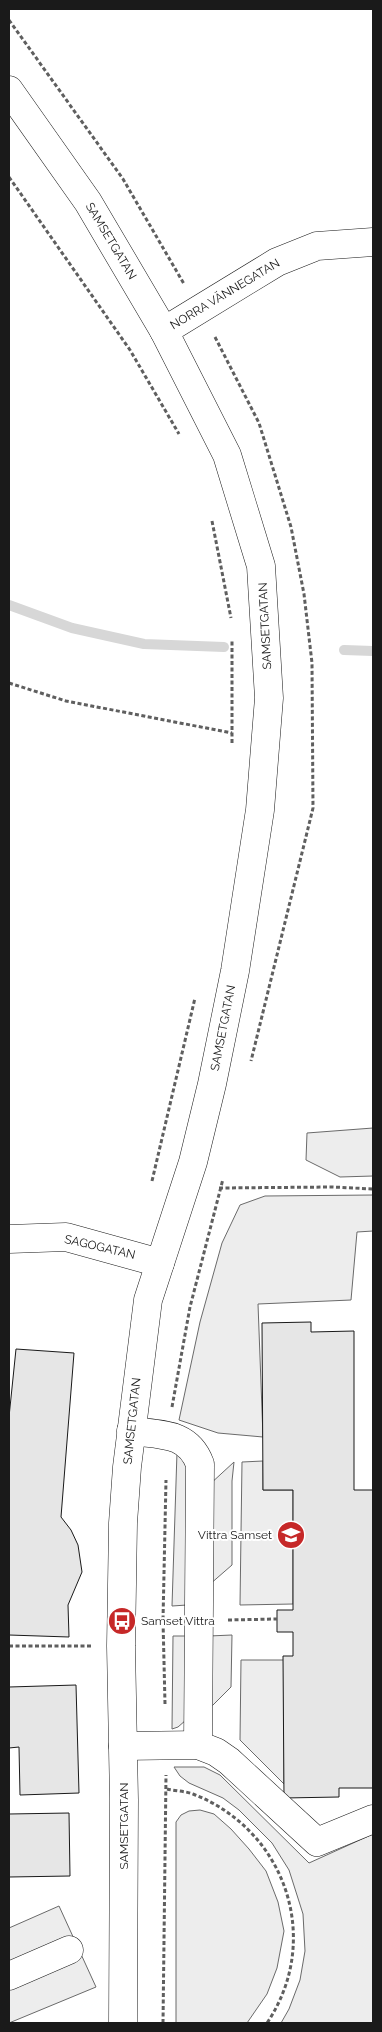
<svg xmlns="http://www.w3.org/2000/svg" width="382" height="2032" viewBox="0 0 382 2032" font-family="Raleway,sans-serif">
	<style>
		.built { fill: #ededed; stroke: #6a6a6a }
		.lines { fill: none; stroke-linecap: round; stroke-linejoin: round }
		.stream { stroke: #d7d7d7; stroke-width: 10 }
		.building { fill: #e6e6e6; stroke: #1a1a1a }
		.minor-casing { stroke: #1a1a1a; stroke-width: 29 }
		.path { stroke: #5f5f5f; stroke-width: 3; stroke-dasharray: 4 2.5; stroke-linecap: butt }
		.minor { stroke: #fff; stroke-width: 28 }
		.labels { text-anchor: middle; stroke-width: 4; stroke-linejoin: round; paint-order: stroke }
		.street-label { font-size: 12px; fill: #1a1a1a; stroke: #fff }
		.poi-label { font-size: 12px; fill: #1a1a1a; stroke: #fff; text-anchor: end }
	</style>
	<rect width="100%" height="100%" fill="#fff"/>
	<g class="built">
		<path d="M373,1128v48l-33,1 -34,-17 1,-27z"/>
		<path d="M373,1195v36l-16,1 -6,68 -93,4 5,133 -45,-4 -39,-13 21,-98 22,-79 18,-38 25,-9z"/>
		<path d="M177,1452l11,7 -1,146 -15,1z"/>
		<path d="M263,1461v29h30v114l-53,1 2,-143z"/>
		<path d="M234,1462l-2,19v84l-23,20v-100z"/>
		<path d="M232,1635l-1,52 -22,22v-73z"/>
		<path d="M173,1636h14l-1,84 -8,7 -6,2z"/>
		<path d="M241,1660h43v124l-44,-44z"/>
		<path d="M174,1767h30l16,8 89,88 64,-29v189h-92l8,-14 11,-29 5,-29 -2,-37 -14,-44 -17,-27 -33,-33 -16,-12 -34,-15 -9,-7z"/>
		<path d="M200,1810l14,4 17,15 18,20 17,22 12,31 6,29 -7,37 -10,26 -20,29h-71v-201l5,-7 8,-4z"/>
		<path d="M59,1906l37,81 -87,36v-95z"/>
	</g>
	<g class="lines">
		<g class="stream">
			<path d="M9,605l63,23 72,16 80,3"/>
			<path d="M344,650l29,1"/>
		</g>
	</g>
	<g class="building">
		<path d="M311,1322v10l43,-1v159h19v298h-34v9l-55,1 -1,-142h10v-24h-16v-22h16v-120h-30l-1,-167z"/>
		<path d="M16,1349l58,4 -13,164 10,13 7,15 4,27 -14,33 1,32 -60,-2v-218z"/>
		<path d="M76,1685l3,108 -59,2 -1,-48 -10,1v-61z"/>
		<path d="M69,1813l1,63 -61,1v-63z"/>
	</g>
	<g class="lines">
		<defs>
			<g id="minor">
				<path d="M9,90l79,112 76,129 63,124 34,111 8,132 -9,112 -25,161 -23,113 -19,78 -45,138 -21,167 -4,56 -2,123 3,154 -1,223"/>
				<path d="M164,331l113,-69 40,-16 56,-4"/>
				<path d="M9,1239l57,-2 94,26"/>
				<path d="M131,1431c30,4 57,1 69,33l-2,281"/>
				<path d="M123,1746l75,-1 18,7 13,9 88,81 56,-23"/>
				<path d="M9,1976l60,-26"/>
			</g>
		</defs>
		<use href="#minor" class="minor-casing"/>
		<g class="path">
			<path d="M9,20l114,159 61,105"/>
			<path d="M9,177l121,173 49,84"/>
			<path d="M215,337l44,86 32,104 13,67 8,69 1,145 -62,253"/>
			<path d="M212,521l19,97"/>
			<path d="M9,683l57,18 166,32"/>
			<path d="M232,743v-102"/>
			<path d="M152,1181l43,-183"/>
			<path d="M219,1188l114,-1 40,2"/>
			<path d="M172,1407l18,-100 33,-128"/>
			<path d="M228,1620l49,-1"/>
			<path d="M9,1646h82"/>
			<path d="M165,1704l-2,-84 3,-140"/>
			<path d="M167,1789c8,2 18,2 26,5 93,36 130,146 74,229"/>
			<path d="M163,2023l3,-248"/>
		</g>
		<use href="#minor" class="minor"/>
	</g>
	<defs>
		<symbol id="school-disc" viewBox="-11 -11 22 22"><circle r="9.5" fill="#c62828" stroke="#fff"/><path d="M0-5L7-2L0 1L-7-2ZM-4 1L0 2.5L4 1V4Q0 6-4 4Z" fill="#fff"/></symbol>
		<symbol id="bus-disc" viewBox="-11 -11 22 22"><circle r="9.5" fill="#c62828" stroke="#fff"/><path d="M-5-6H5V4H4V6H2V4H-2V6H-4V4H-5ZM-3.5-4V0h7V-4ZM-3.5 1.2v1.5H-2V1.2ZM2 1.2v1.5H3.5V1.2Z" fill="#fff"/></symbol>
	</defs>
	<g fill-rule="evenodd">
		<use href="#school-disc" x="275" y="1519" width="32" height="32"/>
		<use href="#bus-disc" x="106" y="1605" width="32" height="32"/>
	</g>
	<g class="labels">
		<g class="street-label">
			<text transform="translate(111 241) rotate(59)" y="4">SAMSETGATAN</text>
			<text transform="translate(225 294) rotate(-31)" y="4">NORRA VÄNNEGATAN</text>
			<text transform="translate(265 626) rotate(-93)" y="4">SAMSETGATAN</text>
			<text transform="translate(223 1028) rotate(-79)" y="4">SAMSETGATAN</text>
			<text transform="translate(100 1247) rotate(13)" y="4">SAGOGATAN</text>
			<text transform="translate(132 1421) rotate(-84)" y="4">SAMSETGATAN</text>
			<text transform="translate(124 1826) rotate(-90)" y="4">SAMSETGATAN</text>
		</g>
		<g class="poi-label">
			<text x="272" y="1539">Vittra Samset</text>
			<text x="141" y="1625" text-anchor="start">Samset Vittra</text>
		</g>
	</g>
	<rect width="382" height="2032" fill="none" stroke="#1a1a1a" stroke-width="20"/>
</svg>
